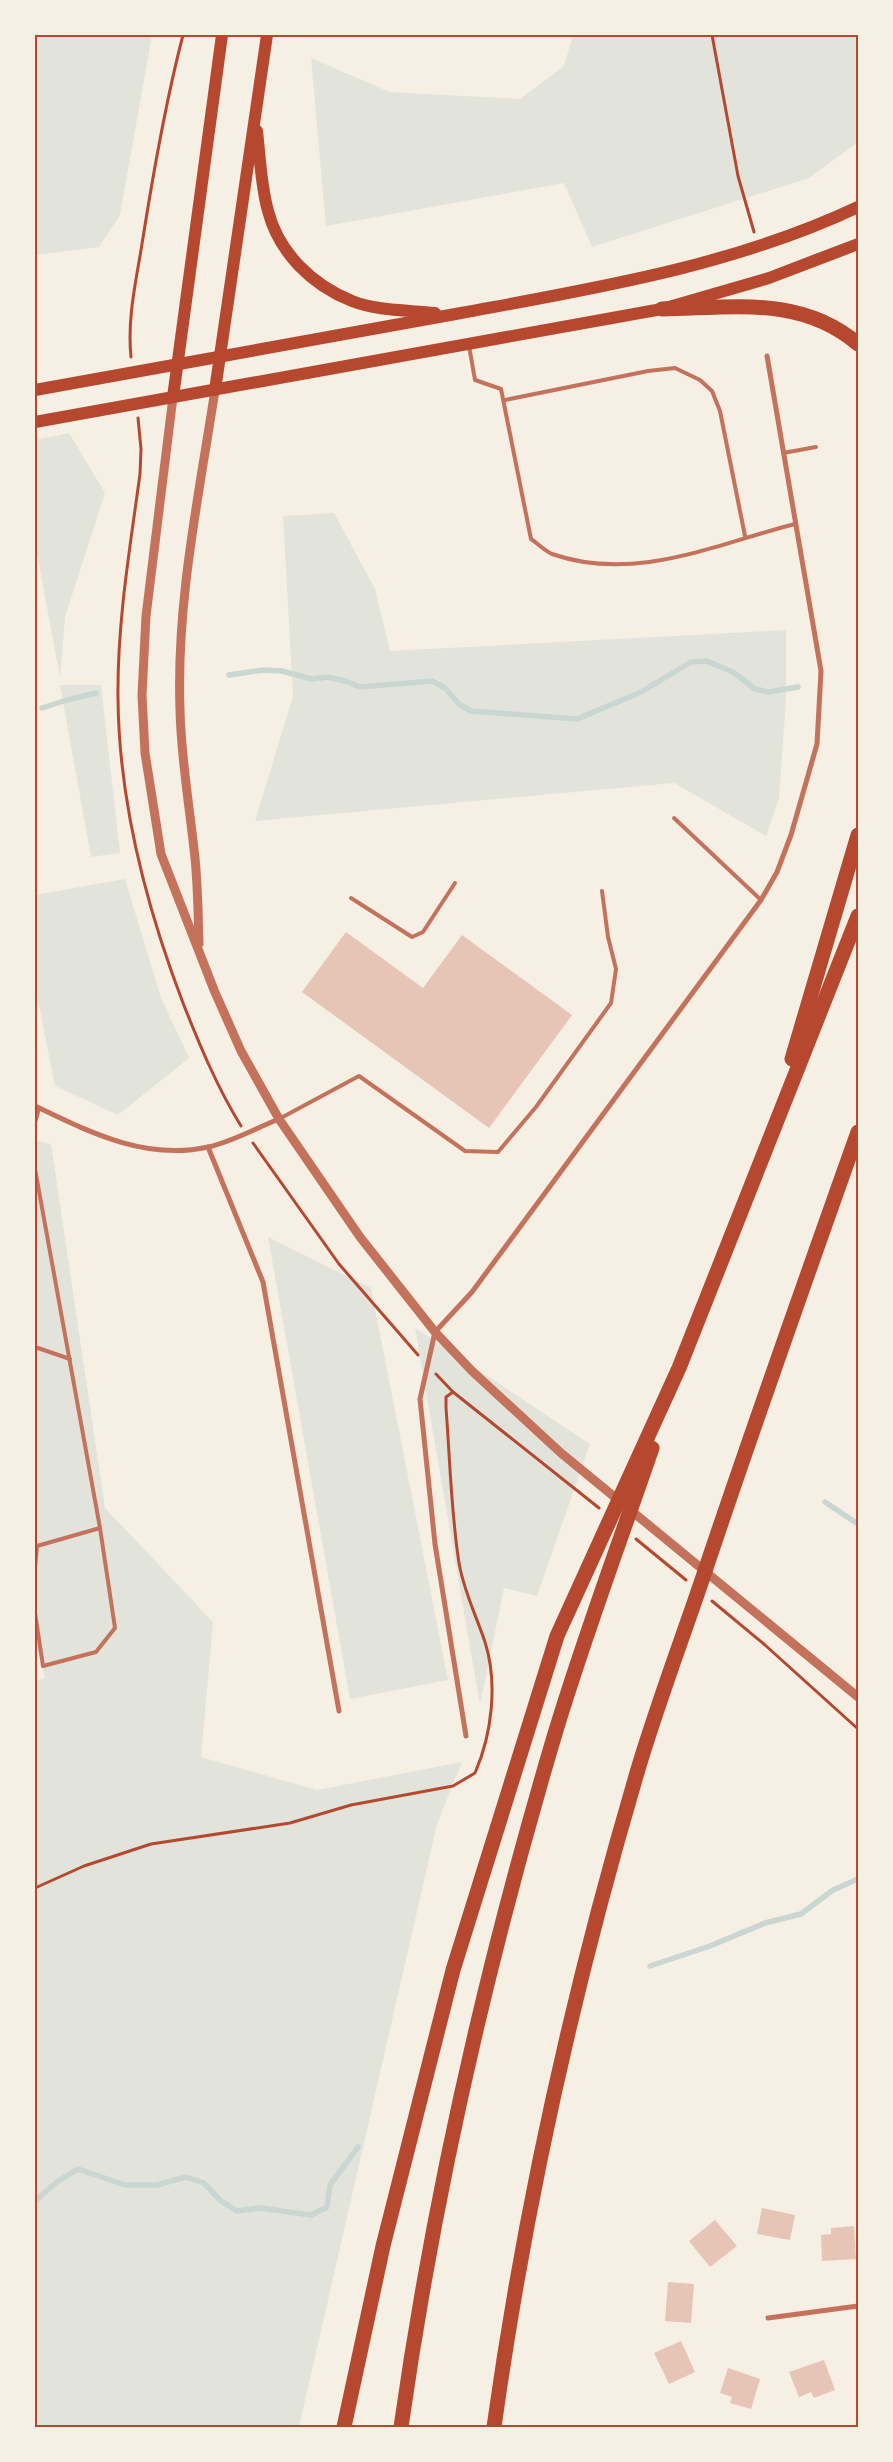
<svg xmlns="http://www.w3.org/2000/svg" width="893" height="2462" viewBox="0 0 893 2462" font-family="'Nunito Sans',sans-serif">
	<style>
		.green { fill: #e2e4dc }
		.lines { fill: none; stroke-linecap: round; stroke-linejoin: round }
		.stream { stroke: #c9d6d2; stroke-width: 5.5 }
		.building { fill: #e6c5b7 }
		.path { stroke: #b5482f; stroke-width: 3 }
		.service { stroke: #c5725c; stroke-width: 4 }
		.minor { stroke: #c5725c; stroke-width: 5 }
		.tertiary { stroke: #c5725c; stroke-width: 9 }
		.primary { stroke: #b5482f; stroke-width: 12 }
		.motorway { stroke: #b5482f; stroke-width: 15 }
		.neatline { fill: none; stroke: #b5482f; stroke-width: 2 }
	</style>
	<rect width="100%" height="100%" fill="#f6efe4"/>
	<g class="green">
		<path d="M35,35h117l-32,180 -21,32 -64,8z"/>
		<path d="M573,35h285v107l-49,36 -217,69 -28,-64 -238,43 -15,-168 79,34 130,7 44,-33z"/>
		<path d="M69,433l36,60 -40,124 -5,61 -25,-136v-102z"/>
		<path d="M334,513l41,76 15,62 396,-21v69l-7,99 -13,38 -92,-53 -419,38 38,-125 -10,-180z"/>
		<path d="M60,685h41l19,168 -29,4z"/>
		<path d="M125,879l36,119 28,60 -71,57 -63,-29 -20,-101v-90z"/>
		<path d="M35,1140l16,4 54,364 108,114 -12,135 116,33 145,-28 -25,62 -138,603h-264v-746l10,-3 -10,-40z"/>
		<path d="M268,1237l103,51 77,392 -98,19z"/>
		<path d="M415,1328l175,116 -53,152 -33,-8 -24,117z"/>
	</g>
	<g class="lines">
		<g class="stream">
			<path d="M229,675l34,-5 19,1 30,8 16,-2 17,4 15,6 72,-6 13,7 14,16 12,7 106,8 64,-27 50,-30 16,-1 26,11 22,17 14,3 29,-5"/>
			<path d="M42,708l25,-8 29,-7"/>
			<path d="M825,1502l33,22"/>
			<path d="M650,1966l60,-20 55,-23 36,-9 32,-24 25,-11"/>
			<path d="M35,2201l23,-20 20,-12 47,16h32l29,-8 18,6 17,18 16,10 23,-3 51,7 16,-8 3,-22 28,-38"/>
		</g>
	</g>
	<g class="building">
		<path d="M346,932l77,56 39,-53 110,80 -83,113 -187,-136z"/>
		<path d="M762,2208l33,7 -5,25 -33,-6z"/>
		<path d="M715,2220l22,26 -27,21 -21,-26z"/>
		<path d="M854,2226l2,33 -34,2 -1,-26 10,-1v-6z"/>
		<path d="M668,2282l26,2 -3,39 -26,-2z"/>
		<path d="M681,2341l14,31 -26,12 -15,-31z"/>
		<path d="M824,2360l11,30 -21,8 -3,-6 -12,5 -10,-25z"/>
		<path d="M728,2368l32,11 -9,30 -21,-6 2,-6 -12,-4z"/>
	</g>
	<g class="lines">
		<g class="path">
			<path d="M712,35l26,141 16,56"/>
			<path d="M131,357c-4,-38 5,-76 11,-113 11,-70 23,-140 41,-209"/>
			<path d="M138,418l3,31 -1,25c-10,74 -23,149 -22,225 1,105 28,207 65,304 17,43 34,84 58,123"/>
			<path d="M253,1143l86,121 79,91"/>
			<path d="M436,1374l17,18 146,116"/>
			<path d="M636,1539l50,41"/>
			<path d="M712,1601l53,44 93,84"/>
			<path d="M35,1888l49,-22 67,-22 139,-21 61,-18 102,-19 22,-13c17,-39 23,-90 10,-131 -9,-27 -21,-50 -26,-79 -8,-51 -9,-104 -13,-155v-11l7,-5"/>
		</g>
		<g class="service">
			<path d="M469,346l6,34 26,9 30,150c6,4 14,12 21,15 83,29 164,-10 243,-30"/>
			<path d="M505,400l143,-29 27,-3 25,12 12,11 8,20 25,125"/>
			<path d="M783,453l33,-6"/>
			<path d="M674,818l87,82"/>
			<path d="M351,898l61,39 11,-5 32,-49"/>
			<path d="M279,1119l80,-43 106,75 33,1 38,-45 75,-104 5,-34 -8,-32 -6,-46"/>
			<path d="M35,1123l4,-15"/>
			<path d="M35,1169l65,359 15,100 -19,24 -53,14 -8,-53"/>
			<path d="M35,1347l35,12"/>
			<path d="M35,1568l2,-22 63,-18"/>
		</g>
		<g class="minor">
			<path d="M35,1106c54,26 111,55 173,41 24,-5 48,-19 71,-28"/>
			<path d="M208,1147l55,135 76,429"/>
			<path d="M466,1736l-31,-192 -15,-145 15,-67 37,-40 289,-392 16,-28 14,-37 26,-91 4,-73 -54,-315"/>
			<path d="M768,2318l90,-12"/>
		</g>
		<g class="tertiary">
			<path d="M173,397l-27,219 -4,79 3,58 16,101 53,136 27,61 38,68 81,118 75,95 37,39 89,82 297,244"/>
			<path d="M199,944c-1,-31 -1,-63 -5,-95 -5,-46 -13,-92 -14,-139 -4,-107 19,-215 35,-320"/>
		</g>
		<g class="primary">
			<path d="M257,131c3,27 4,55 11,80 11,42 44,74 84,90 25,10 56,9 83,12"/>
			<path d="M35,390c142,-27 284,-52 426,-77 135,-25 272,-47 397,-106"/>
			<path d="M215,390l52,-355"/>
			<path d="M173,397l49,-362"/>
			<path d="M35,422l627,-113 107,-31 89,-34"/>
		</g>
		<g class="motorway">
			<path d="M662,309c70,-1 138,-14 196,35"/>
			<path d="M792,1059l66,-224"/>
			<path d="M344,2427l39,-181 70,-276 104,-334 122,-268 179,-452"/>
			<path d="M401,2427c33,-233 86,-464 153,-690 29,-97 65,-193 98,-289"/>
			<path d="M494,2427c31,-223 81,-445 145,-661 19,-63 42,-124 63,-186 50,-150 103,-299 156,-448"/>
		</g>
	</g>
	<rect width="893" height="2462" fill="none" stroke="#f6efe4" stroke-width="72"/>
	<rect x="36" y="36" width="821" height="2390" class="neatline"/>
</svg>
